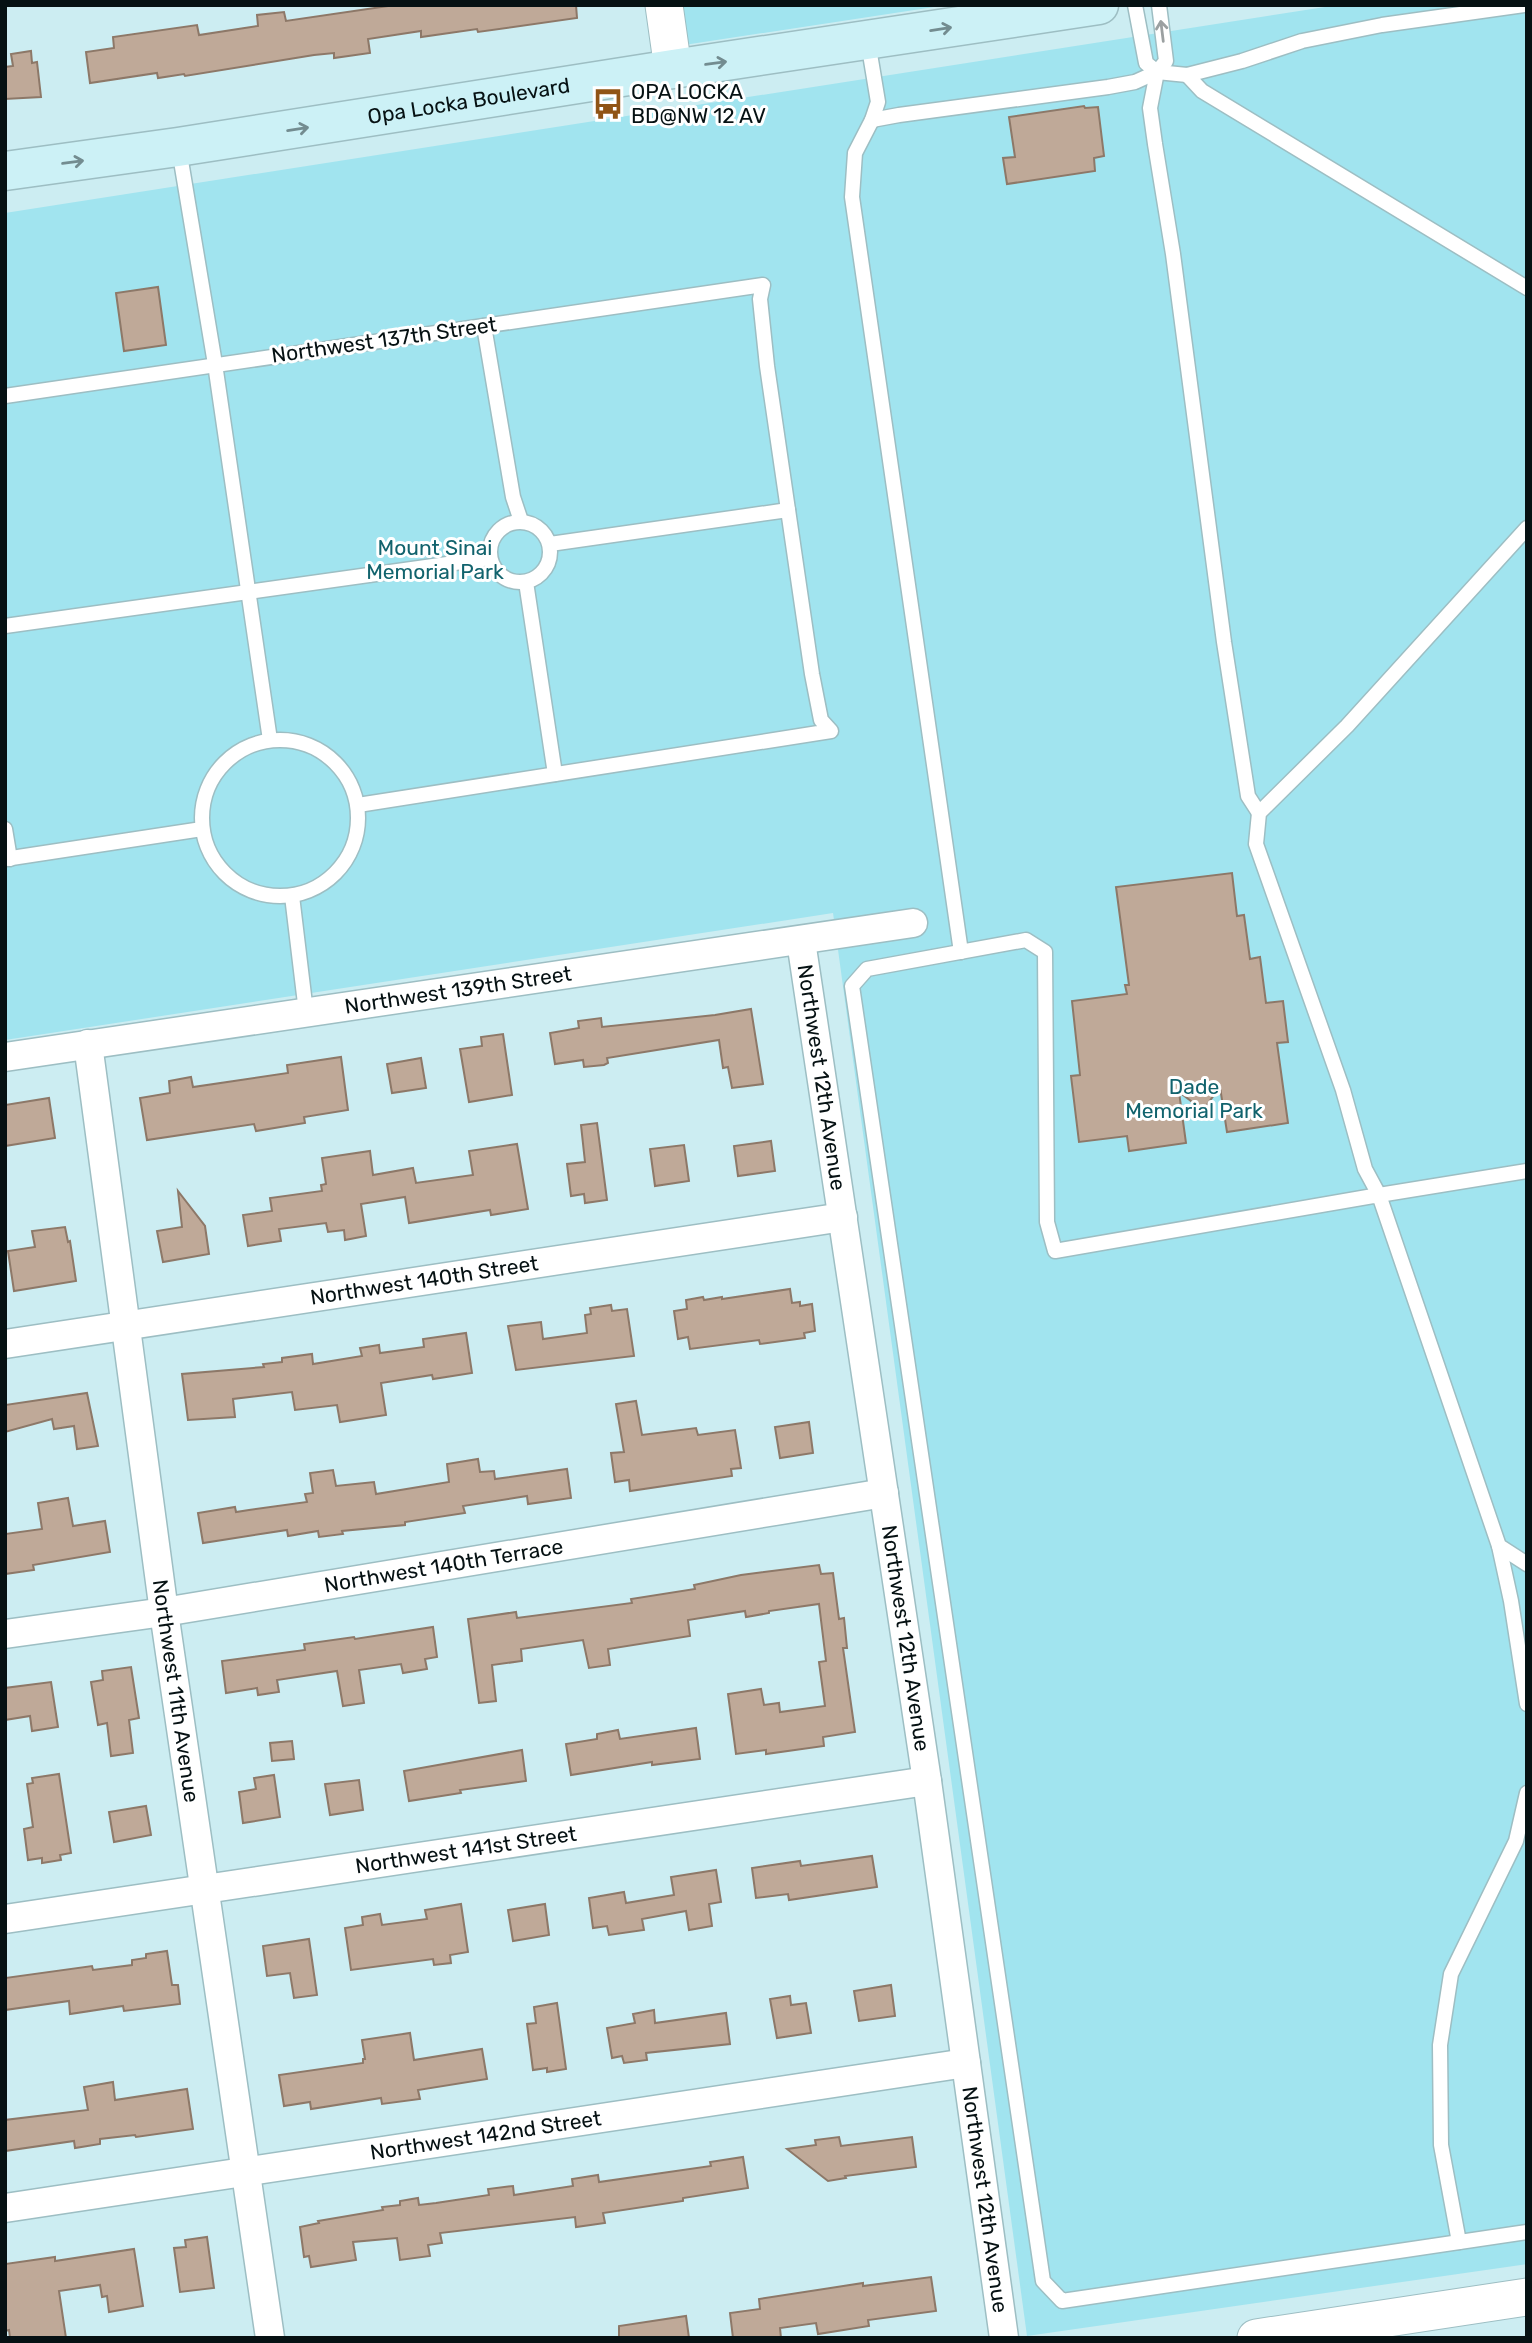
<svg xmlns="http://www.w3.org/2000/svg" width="1532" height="2343" viewBox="0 0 1532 2343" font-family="Rubik,sans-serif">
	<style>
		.green { fill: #a1e4ef }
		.building { fill: #bfa998; stroke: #8d7868; stroke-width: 2 }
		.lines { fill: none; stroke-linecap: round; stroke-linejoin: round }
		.service-casing { stroke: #9dbec3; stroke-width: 17 }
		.minor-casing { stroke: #9dbec3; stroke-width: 31 }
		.tertiary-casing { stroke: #9dbec3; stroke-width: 39 }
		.secondary-casing { stroke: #9dbec3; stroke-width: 41 }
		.service { stroke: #fff; stroke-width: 14 }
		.minor { stroke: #fff; stroke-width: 28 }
		.tertiary { stroke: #fff; stroke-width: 37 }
		.secondary { stroke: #ccf1f6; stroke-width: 38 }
		.oneway { stroke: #738c90 }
		.oneway2 { stroke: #9ba0a1 }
		.labels { text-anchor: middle; stroke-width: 6; stroke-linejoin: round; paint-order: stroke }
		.poi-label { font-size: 21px; fill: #061113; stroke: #fff; text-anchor: start }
		.street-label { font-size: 21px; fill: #061113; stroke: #fff }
		.park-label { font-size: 21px; fill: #11636d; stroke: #fff }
	</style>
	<rect width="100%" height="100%" fill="#ccedf2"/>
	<g class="green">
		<path d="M679,5h268l-263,40z"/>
		<path d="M1338,5h189v2259l-500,72 -194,-1423 -828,127v-827z"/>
	</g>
	<g class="building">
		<path d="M395,5h181l1,13 -99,14 -1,-3 -56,8v-6l-53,8 2,14 -36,5v-5l-20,2 -129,21 -1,-2 -26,4 -1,-5 -67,10 -4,-31 28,-4 -1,-11 84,-12 2,10 59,-9 -1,-11 27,-3 2,9z"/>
		<path d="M31,51l1,12 5,-1 4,35 -36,2v-32l8,-1 -2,-12z"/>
		<path d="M1084,106l1,2 13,-1 6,49 -10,2 1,13 -88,13 -4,-26 12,-1 -6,-40z"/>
		<path d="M158,287l8,58 -42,6 -8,-58z"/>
		<path d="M1232,873l5,43 7,-1 6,44 10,-2 6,46 17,-2 5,41 -11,1 11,80 -61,9 -7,-45 -17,23 -24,-18 7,51 -57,8 -2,-15 -48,6 -8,-66 9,-1 -8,-74 55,-7 -2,-9h4l-13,-98z"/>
		<path d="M751,1009l12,75 -31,4 -4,-21 -5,1 -4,-28 -112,18 1,5 -4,2 -20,2 -1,-7 -28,4 -5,-31 29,-5 -1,-7 23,-3 1,9 113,-12z"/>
		<path d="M503,1034l9,61 -43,7 -9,-53 22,-3 -1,-9z"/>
		<path d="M341,1057l7,53 -44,7 1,6 -49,8 -2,-7 -107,16 -7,-42 30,-5 -1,-12 22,-4 2,10 95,-14 -1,-8z"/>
		<path d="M421,1058l5,30 -34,5 -5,-29z"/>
		<path d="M49,1098l6,40 -50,8v-41z"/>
		<path d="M597,1123l10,77 -22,3 -1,-9 -13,2 -4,-32 18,-2 -4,-37z"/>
		<path d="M771,1141l4,30 -37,5 -4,-30z"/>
		<path d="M517,1144l11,65 -37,6 -1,-5 -81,13 -4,-26 -44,7 5,32 -21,4 -1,-10 -16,2 -2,-9 -47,6 2,12 -33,5 -5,-31 29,-4 -2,-13 52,-7 -1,-6 5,-1 -4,-26 48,-7 3,24 40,-7 3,15 57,-8 -4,-24z"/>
		<path d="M684,1145l5,36 -34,5 -5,-37z"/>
		<path d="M178,1191l27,35 4,28 -46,8 -6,-31 25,-4z"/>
		<path d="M65,1227l3,15 2,-1 6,40 -62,10 -6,-40 27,-4 -3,-16z"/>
		<path d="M790,1289l2,14 8,-1v4l12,-2 3,27 -11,2 1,5 -45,6 -1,-4 -69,9 -2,-12 -10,2 -4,-28 13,-2 -1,-9 17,-3 1,3 18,-3v2z"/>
		<path d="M611,1305l1,6 15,-2 7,47 -118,14 -8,-44 33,-4 2,17 44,-6 -2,-18 6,-1 -1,-6z"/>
		<path d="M466,1333l6,40 -39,6 -1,-4 -51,8 5,32 -46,7 -3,-17 -42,5 -3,-18 -59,7 2,18 -47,3 -6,-46 82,-7 -1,-3 19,-2v-4l30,-4 1,10 49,-8 -2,-8 19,-3 1,8 44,-6 -1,-8z"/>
		<path d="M87,1393l11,53 -21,3 -3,-23 -20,3 -2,-10 -47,13v-27z"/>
		<path d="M636,1401l6,34 54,-7 2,7 37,-5 6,38 -10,1 1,7 -102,15 -1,-11 -14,2 -4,-29 13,-1 -8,-48z"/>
		<path d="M809,1422l4,31 -33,5 -5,-31z"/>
		<path d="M478,1459l2,13 14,-1 1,8 72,-10 4,29 -43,6 -1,-8 -64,10 2,7 -60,9v3l-63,6 1,3 -24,3 -1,-6 -30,5 -1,-6 -84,13 -5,-30 37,-6 1,5 13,-2 58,-8 -2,-8 8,-1 -3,-20 23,-3 3,16 38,-4 2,12 73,-12 -2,-18z"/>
		<path d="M68,1498l5,28 32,-5 5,31 -77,13 1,5 -29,4v-40l37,-5 -4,-26z"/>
		<path d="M819,1565l2,9 12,-1 6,46 5,-1 3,30h-4l12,84 -32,5 1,9 -58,8v-4l-30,4 -8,-60 33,-5 3,16 15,-2 1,9 45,-6 -6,-44 7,-1 -7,-57 -50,7v2l-23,4 -1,-6 -57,9 2,16 -82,13 2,16 -21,3 -6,-28 -62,9 1,12 -30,4 4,36 -17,2 -11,-84 48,-7 1,6 115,-15 -1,-4 64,-10 -1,-4 47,-10z"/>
		<path d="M433,1627l4,30 -12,2 2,10 -24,4 -2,-9 -42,6 5,33 -21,3 -6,-35 -60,9 2,12 -21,3 -1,-7 -31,5 -4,-32 83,-11 -1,-6 50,-7 1,2z"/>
		<path d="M131,1667l8,51 -10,2 4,33 -22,3 -4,-33 -9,2 -7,-43 12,-2 -1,-9z"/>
		<path d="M51,1682l7,45 -26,4 -2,-15 -25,4v-32z"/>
		<path d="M696,1728l4,31 -48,6v-3l-81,13 -5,-31 31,-5v-5l21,-4 2,9z"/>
		<path d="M292,1741l2,18 -22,2 -2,-18z"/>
		<path d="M522,1750l4,31 -66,9 1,3 -52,8 -5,-30z"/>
		<path d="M59,1774l12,79 -11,2 1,5 -19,3v-5l-14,2 -4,-31 9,-2 -6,-43 6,-1 -1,-5z"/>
		<path d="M274,1775l6,42 -37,6 -4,-31 17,-3 -2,-11z"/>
		<path d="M359,1780l4,30 -33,5 -5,-31z"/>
		<path d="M146,1806l5,29 -37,7 -5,-30z"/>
		<path d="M872,1856l5,31 -88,13 -1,-6 -32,4 -4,-30 48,-7 1,5z"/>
		<path d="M716,1870l5,32 -12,2 3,22 -23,4 -3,-19 -44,8 2,11 -35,5 -2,-9 -14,2 -4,-30 35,-6 2,11 48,-8 -3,-18z"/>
		<path d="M461,1904l7,48 -18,3 1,8 -17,2 -1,-6 -82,11 -6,-42 18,-3 -1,-8 18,-3 2,11 45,-6 -2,-9z"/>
		<path d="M545,1904l4,31 -36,6 -5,-31z"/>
		<path d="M309,1939l8,56 -23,3 -4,-25 -23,3 -4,-30z"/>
		<path d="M167,1951l5,34h6l2,19 -56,7 -1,-5 -53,8 -1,-13 -64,9v-32l87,-12 1,4 39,-5v-5l14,-2v-4z"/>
		<path d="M891,1985l4,31 -36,5 -5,-30z"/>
		<path d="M790,1996l1,9 15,-2 5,30 -34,5 -7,-39z"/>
		<path d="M557,2003l9,66 -19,3v-4l-14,2 -6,-46 9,-1 -2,-16z"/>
		<path d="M654,2010l1,13 71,-10 4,31 -84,9 1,7 -23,3 -2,-7 -10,2 -5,-30 28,-5 -2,-9z"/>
		<path d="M410,2033l4,27 68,-11 5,30 -69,11 2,9 -38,5 -1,-6 -70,11 -1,-7 -26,4 -5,-31 84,-12v-4h2l-3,-19z"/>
		<path d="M113,2082l2,18 72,-11 6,40 -57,8 -1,-2 -35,4v5l-25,4 -1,-7 -69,10v-31l83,-10 -4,-23z"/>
		<path d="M839,2137l2,9 71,-9 4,30 -71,9 1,2 -18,3 -41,-32 29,-4 -1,-5z"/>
		<path d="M743,2157l5,31 -65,10v3l-80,12 2,10 -29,4 -1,-10 -135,16 2,10 -14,2 2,11 -30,4 -3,-22 -44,4 3,18 -45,7 -2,-11 -5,1 -4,-30 19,-4 -1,-2 65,-11 -1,-3 18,-2v-4l18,-3 1,7 17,-2 53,-8 -1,-6 25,-3 1,9 59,-9 -1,-7 26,-4 1,7 112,-16 -1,-4z"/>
		<path d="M207,2237l7,51 -34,4 -6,-44 12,-1 -1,-7z"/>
		<path d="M134,2249l9,57 -34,6 -2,-16 -5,1 -2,-12 -41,6 7,47h-56l-1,-8 -4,1v-67l50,-7v4z"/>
		<path d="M931,2277l5,34 -68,9 1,6 -51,8 -2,-11 -36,5 1,10h-48l-3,-25 30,-4 -1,-10 104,-16v3z"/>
		<path d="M686,2316l3,22h-70v-12z"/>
	</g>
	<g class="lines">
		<defs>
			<g id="service">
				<path d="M1135,5l11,58 11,9 9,-11 -7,-56"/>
				<path d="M868,42l10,60 -6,18 -17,33 -3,44 109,755"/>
				<path d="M1157,72l-7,36 5,36 18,110 51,388 24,154 11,17"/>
				<path d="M1187,75l15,16 325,197"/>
				<path d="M872,120l27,-5 209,-28 27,-5 22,-10 30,3 55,-14 60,-20 80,-16 142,-20"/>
				<path d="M179,149l36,215 55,376"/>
				<path d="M484,326l29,171 8,24"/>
				<path d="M5,396l758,-111 -3,14 7,67 45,308 9,46 10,11 -473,74"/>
				<circle cx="520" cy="552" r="30"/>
				<path d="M1527,528l-180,198 -88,87 -3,31 87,246 22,79 14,26 148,-24"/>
				<path d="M550,544l238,-34"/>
				<path d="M526,582l29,192"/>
				<path d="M5,626l485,-68"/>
				<circle cx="280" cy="818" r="78"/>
				<path d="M5,829l5,30"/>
				<path d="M5,859l197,-30"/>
				<path d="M292,896l14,116"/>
				<path d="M1499,1546l12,55 16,103"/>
				<path d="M1527,1564l-28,-18 -120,-351 -324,56 -8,-29 -2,-270 -19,-12 -159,29 -15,17 191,1295 19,20 465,-69"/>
				<path d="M1459,2242l-18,-97 -1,-100 11,-71 65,-133 11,-48"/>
			</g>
			<g id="minor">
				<path id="s1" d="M801,941l126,840 77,557"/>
				<path id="s2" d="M88,1044l76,568 106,726"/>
				<path id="s3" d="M5,1057l908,-134"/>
				<path id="s4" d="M5,1344l838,-127"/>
				<path id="s5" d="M5,1634l159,-22 720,-119"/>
				<path id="s6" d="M5,1919l922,-138"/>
				<path id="s7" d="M5,2208l961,-145"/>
			</g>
			<g id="tertiary">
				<path d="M664,5l9,64"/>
				<path d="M1256,2338l271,-41"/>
			</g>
			<g id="secondary">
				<path id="s8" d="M5,171l173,-24 495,-78 426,-64"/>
			</g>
		</defs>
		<use href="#service" class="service-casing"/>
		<use href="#minor" class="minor-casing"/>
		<use href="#tertiary" class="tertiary-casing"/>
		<use href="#secondary" class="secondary-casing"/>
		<use href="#service" class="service"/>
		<use href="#minor" class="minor"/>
		<use href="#tertiary" class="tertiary"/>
		<use href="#secondary" class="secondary"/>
	</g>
	<defs><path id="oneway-shaft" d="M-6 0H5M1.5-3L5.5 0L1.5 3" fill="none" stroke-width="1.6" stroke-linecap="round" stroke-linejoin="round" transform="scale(1.75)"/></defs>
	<g class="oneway">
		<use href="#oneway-shaft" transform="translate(941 29) rotate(-9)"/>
		<use href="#oneway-shaft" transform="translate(716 63) rotate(-8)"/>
		<use href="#oneway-shaft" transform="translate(298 129) rotate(-9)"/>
		<use href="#oneway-shaft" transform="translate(73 162) rotate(-8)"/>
	</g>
	<use class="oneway2" href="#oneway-shaft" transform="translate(1162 31) rotate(-97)"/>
	<defs>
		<symbol id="bus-bare" viewBox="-9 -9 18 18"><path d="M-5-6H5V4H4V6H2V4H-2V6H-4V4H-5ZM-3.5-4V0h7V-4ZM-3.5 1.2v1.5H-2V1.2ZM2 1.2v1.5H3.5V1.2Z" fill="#905415" stroke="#fff" stroke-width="2.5" paint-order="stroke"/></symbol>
	</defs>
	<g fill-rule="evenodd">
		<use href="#bus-bare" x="586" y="82" width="44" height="44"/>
	</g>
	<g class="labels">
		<g class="poi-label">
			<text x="631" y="99">OPA LOCKA<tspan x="631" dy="24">BD@NW 12 AV</tspan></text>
		</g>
		<g class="street-label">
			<text dy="7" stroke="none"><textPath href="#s8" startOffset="469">Opa Locka Boulevard</textPath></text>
			<text transform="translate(384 340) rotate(-8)" y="7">Northwest 137th Street</text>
			<text dy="7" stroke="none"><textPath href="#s3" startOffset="458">Northwest 139th Street</textPath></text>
			<text dy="7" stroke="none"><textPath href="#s1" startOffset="138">Northwest 12th Avenue</textPath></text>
			<text dy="7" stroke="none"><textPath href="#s4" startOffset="424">Northwest 140th Street</textPath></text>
			<text dy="7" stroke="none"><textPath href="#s5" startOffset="444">Northwest 140th Terrace</textPath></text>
			<text dy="7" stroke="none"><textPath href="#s1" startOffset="705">Northwest 12th Avenue</textPath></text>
			<text dy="7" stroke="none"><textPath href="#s2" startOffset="653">Northwest 11th Avenue</textPath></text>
			<text dy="7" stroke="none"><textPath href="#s6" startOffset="466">Northwest 141st Street</textPath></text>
			<text dy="7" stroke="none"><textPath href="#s7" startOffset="486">Northwest 142nd Street</textPath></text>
			<text dy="7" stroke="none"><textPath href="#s1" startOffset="1272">Northwest 12th Avenue</textPath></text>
		</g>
		<g class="park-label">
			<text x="435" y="555">Mount Sinai<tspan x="435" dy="24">Memorial Park</tspan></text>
			<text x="1194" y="1094">Dade<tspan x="1194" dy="24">Memorial Park</tspan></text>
		</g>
	</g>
	<rect width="1532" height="2343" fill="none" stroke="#061113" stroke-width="14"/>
</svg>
